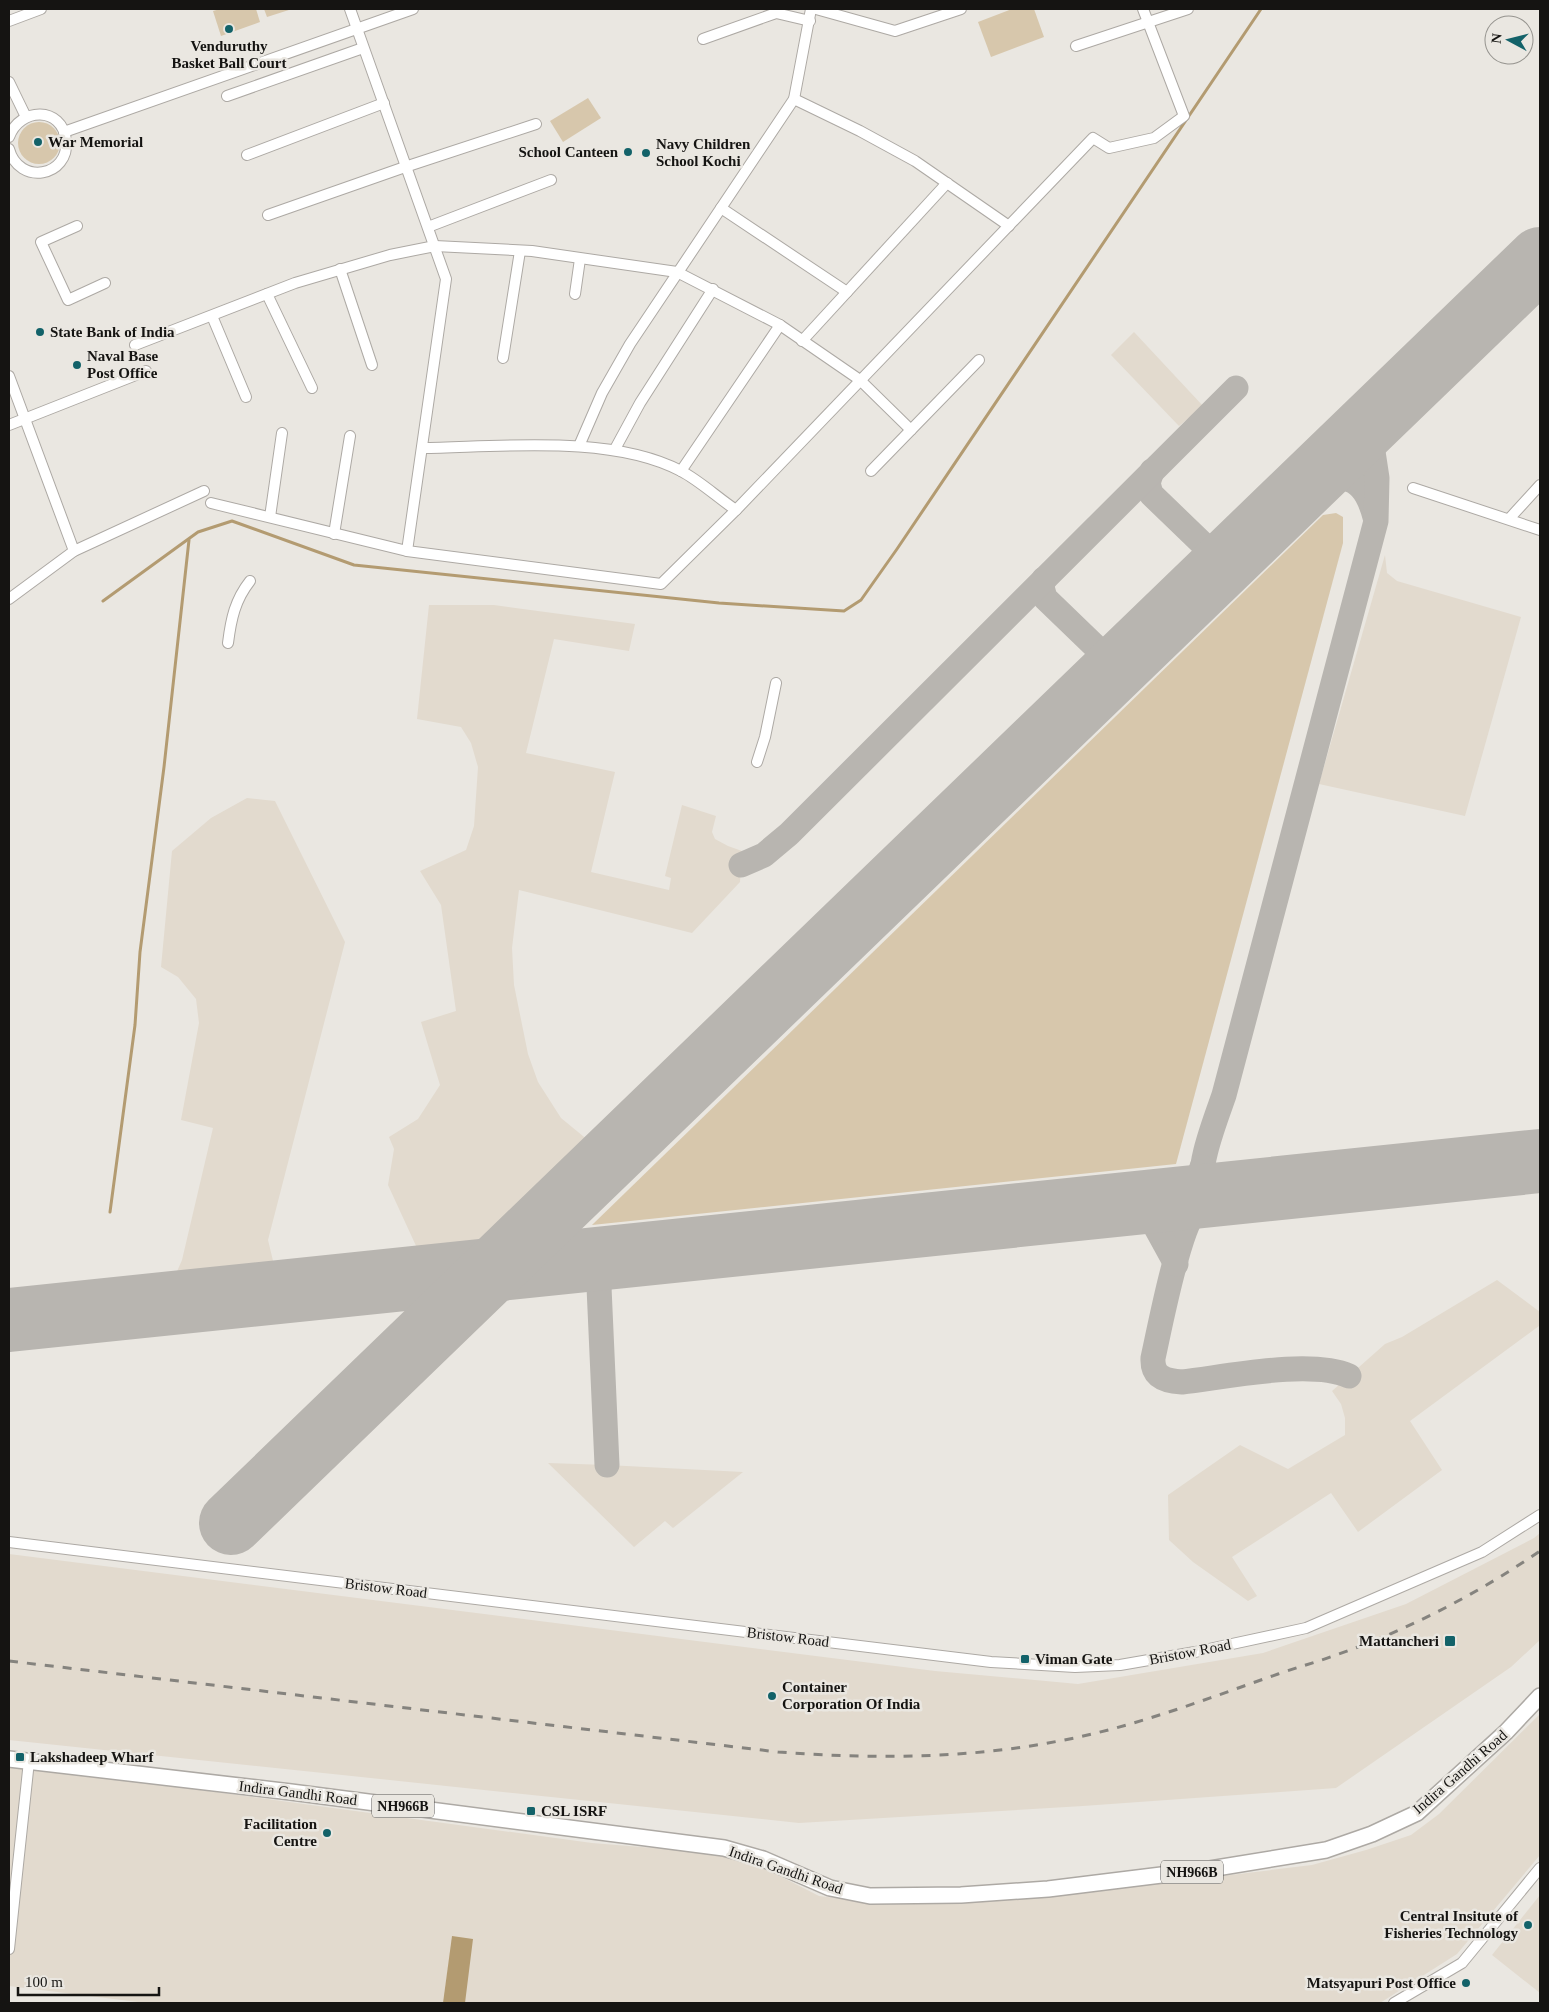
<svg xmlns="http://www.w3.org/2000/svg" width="1549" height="2012" viewBox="0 0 1549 2012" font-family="Georgia,serif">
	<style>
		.built { fill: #e2dace }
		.green { fill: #d7c7ac }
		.water { fill: #b39b71 }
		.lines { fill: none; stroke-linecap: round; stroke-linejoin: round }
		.stream { stroke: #b39b71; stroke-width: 3 }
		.taxiway { stroke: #b8b5b0; stroke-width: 25 }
		.runway { stroke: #b8b5b0; stroke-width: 64 }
		.minor-casing { stroke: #ada9a4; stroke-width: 12 }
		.highway-casing { stroke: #ada9a4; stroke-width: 18 }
		.minor { stroke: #fff; stroke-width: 10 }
		.highway { stroke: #fff; stroke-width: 15 }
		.rail { stroke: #85837e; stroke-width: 3; stroke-dasharray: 9 9; stroke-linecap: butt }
		.poi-dot { fill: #136269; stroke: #eae7e1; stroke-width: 2 }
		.labels { text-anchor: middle; stroke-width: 5; stroke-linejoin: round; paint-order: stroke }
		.shield { fill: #eae7e1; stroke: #555350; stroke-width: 1 }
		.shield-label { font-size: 14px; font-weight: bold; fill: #151412 }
		.poi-label { font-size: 15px; font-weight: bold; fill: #151412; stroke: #eae7e1; text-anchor: start }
		.street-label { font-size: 15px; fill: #151412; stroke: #eae7e1 }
	</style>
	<rect width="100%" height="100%" fill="#eae7e1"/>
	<g class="built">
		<path d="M1134,332l69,74 -24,20 -68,-71z"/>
		<path d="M1385,555l2,18 10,8 124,36 -56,199 -146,-32z"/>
		<path d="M429,605h65l141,19 -6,27 -75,-12 -28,114 89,19 -24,100 78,18 2,-12 -6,-2 17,-71 34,11 -4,16 3,7 13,7 14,5 -2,31 -48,51 -173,-43 -7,58 2,37 14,69 10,28 23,36 28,23 -106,102 -66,5 -29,-63 6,-36 -5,-12 29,-18 22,-34 -19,-63 35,-11 -15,-106 -21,-34 46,-21 8,-24 4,-59 -7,-24 -10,-16 -44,-8z"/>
		<path d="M247,798l28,3 70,141 -77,298 6,25 -99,11 7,-16 31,-132 -32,-8 18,-97 -3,-24 -18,-22 -17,-10 11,-116 39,-33z"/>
		<path d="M1497,1280l43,32 -1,14 -129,95 32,49 -84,62 -27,-39 -99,64 25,39 -9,5 -55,-39 -24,-22 -1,-45 72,-50 48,24 57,-34v-17l-4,-14 -9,-13 53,-47 17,-7z"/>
		<path d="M548,1463l59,2 136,7 -70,56 -8,-7 -31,26z"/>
		<path d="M1540,1533v107l-29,27 -175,121 -253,18 -284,17 -790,-83v-186l926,117 143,13 185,-31 143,-49 128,-66z"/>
		<path d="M1540,1714v141l-83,99 -77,49h-1234l-137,-17v-222l583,79 136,11 44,18 47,24 59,7 66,1 122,-9 246,-30 54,-15 45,-15 28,-21z"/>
		<path d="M1540,1895v98l-48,-38z"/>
	</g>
	<g class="green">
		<path d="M220,9h36l4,13 -39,14 -8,-25z"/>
		<path d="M264,9h28l-25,8z"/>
		<path d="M1012,9h22l10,28 -53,20 -13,-35z"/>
		<path d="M588,98l13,20 -38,24 -13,-21z"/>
		<circle cx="39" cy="143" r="21"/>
		<path d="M1336,513l7,4v26l-167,621 -584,61 731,-710z"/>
	</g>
	<path class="water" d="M452,1936l21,3 -8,64h-22z"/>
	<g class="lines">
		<g class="stream">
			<path d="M103,601l95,-69 34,-11 122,44 365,38 125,8 17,-11 36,-51 364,-540"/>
			<path d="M110,1212l25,-187 5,-73 24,-185 25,-227"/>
		</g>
		<g class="taxiway">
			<path d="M1152,471l-4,12 3,11 57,55 11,6h14"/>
			<path d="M1296,495c37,-20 65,-31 79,22"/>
			<path d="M1044,579l-2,8 3,11 57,55 11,6 14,-1"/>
			<path d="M741,865l23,-10 25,-21 447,-446"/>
			<path d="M1223,1195c-6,-1 -14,-1 -18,-6 -12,-14 13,-76 19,-94l152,-574 1,-43 -5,-33 1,-12 26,-38"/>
			<path d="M1223,1195c-10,5 -20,8 -27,15 -18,20 -36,117 -43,148 -1,19 12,23 29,24 44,-5 128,-23 167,-6"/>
			<path d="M1172,1201c16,-8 25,-17 30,-34"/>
			<path d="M1143,1204l33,60"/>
			<path d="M568,1262l22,11 9,14"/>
			<path d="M607,1465l-8,-178c3,-15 10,-25 24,-31"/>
		</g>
		<g class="runway">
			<path d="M9,1320l1531,-159"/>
			<path d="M231,1523l1309,-1264"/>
		</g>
		<defs>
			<g id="minor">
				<path d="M350,9l96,270 -39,272"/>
				<path d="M816,9l79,22 66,-22"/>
				<path d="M9,21l32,-12"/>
				<path d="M703,39l73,-26 34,8"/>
				<path d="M1076,46l112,-37"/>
				<path d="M9,82l17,35"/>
				<path d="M227,96l136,-48"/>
				<path d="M794,99l66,32 55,30 94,65"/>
				<path d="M64,132l349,-123"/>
				<path d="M9,137c11,-30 53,-31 57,3 4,37 -47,46 -57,9"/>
				<path d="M247,155l137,-52"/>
				<path d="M721,208l126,84"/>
				<path d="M268,215l137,-48 131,-43"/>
				<path d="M77,226l-36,16 27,58 37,-17"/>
				<path d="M428,227l123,-47"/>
				<path d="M340,269l32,96"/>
				<path d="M267,294l45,94"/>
				<path d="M575,294l5,-35"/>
				<path d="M212,316l34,81"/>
				<path d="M802,341l145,-158"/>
				<path d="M135,345l160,-62 95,-28 45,-9 97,5 145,21 103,53 80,55 51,50"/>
				<path d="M503,358l17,-107"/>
				<path d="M9,376l65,175"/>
				<path d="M9,425l137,-54"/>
				<path d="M579,446l23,-53 28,-49 164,-245 17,-90"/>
				<path d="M422,448c77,-1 189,-14 259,23 19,10 37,27 55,39"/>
				<path d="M615,449l25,-46 73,-114"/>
				<path d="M681,471l99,-146"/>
				<path d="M871,471l108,-111"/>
				<path d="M1413,488l127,42"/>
				<path d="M211,503l196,48 254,33 75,-74 357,-372 16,10 45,-10 30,-22 -41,-107"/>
				<path d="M270,517l12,-84"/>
				<path d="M1509,519l31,-34"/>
				<path d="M334,534l16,-98"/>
				<path d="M9,599l65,-48 130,-60"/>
				<path d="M228,643c3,-24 7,-43 22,-62"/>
				<path d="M757,762l8,-25 11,-54"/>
				<path d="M9,1542l982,120 84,5 45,-2 75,-13 111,-24 176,-76 58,-37"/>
				<path d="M9,1949l20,-188"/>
				<path d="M1394,2003l68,-40 78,-95"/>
			</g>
			<path id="highway" d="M9,1759l282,33 433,56 39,11 67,29 40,8 91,-1 87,-6 162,-20 116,-19 46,-16 45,-21 89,-81 34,-36"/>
		</defs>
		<use href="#minor" class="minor-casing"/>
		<use href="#highway" class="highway-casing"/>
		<use href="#minor" class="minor"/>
		<use href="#highway" class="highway"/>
		<path class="rail" d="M9,1661l769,91c95,7 188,7 281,-11 76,-14 147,-42 219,-67 20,-7 39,-12 58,-19 72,-25 141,-61 204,-104"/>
	</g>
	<g class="poi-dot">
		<circle cx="229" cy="29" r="5"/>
		<circle cx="38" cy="142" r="5"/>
		<circle cx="628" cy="152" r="5"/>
		<circle cx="646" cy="153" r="5"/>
		<circle cx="40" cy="332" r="5"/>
		<circle cx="77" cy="365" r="5"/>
		<rect x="1444" y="1635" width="12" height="12" rx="2.5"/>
		<rect x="1020" y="1654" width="10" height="10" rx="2.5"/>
		<circle cx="772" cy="1696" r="5"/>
		<rect x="15" y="1752" width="10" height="10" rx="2.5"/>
		<rect x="526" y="1806" width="10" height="10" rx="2.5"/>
		<circle cx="327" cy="1833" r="5"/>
		<circle cx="1528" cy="1925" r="5"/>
		<circle cx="1466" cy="1983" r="5"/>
	</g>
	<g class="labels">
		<g class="shield">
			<rect x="372" y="1794.5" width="62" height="23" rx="4"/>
			<rect x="1161" y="1860.5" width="62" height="23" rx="4"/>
		</g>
		<g class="shield-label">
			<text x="403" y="1811">NH966B</text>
			<text x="1192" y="1877">NH966B</text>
		</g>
		<g class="poi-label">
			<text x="229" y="51" text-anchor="middle">Venduruthy<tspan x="229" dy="17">Basket Ball Court</tspan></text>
			<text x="48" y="147">War Memorial</text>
			<text x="656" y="149">Navy Children<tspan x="656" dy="17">School Kochi</tspan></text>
			<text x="618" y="157" text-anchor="end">School Canteen</text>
			<text x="50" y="337">State Bank of India</text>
			<text x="87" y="361">Naval Base<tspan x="87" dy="17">Post Office</tspan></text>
			<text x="1439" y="1646" text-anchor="end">Mattancheri</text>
			<text x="1035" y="1664">Viman Gate</text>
			<text x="782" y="1692">Container<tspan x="782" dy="17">Corporation Of India</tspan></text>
			<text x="30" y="1762">Lakshadeep Wharf</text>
			<text x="541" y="1816">CSL ISRF</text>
			<text x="317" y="1829" text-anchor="end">Facilitation<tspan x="317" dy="17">Centre</tspan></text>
			<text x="1518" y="1921" text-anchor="end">Central Insitute of<tspan x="1518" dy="17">Fisheries Technology</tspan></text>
			<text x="1456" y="1988" text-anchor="end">Matsyapuri Post Office</text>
		</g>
		<g class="street-label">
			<text transform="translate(386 1588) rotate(7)" y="5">Bristow Road</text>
			<text transform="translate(788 1637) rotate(7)" y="5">Bristow Road</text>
			<text transform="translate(1190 1652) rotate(-11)" y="5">Bristow Road</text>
			<text transform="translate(1460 1772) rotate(-41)" y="5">Indira Gandhi Road</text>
			<text transform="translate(298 1793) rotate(7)" y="5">Indira Gandhi Road</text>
			<text transform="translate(786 1870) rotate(19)" y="5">Indira Gandhi Road</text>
		</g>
	</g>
	<rect width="1549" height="2012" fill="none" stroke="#151412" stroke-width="20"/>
	<g transform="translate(1509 40) rotate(277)"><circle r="24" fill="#eae7e1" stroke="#95938e"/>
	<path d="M0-4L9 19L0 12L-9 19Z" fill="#136269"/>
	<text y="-8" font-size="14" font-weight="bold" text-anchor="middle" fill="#151412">N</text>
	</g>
	<path d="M18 1987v8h141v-8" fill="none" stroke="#151412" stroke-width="2.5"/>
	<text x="25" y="1987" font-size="15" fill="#151412" stroke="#eae7e1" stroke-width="4" paint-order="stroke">100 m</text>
</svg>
